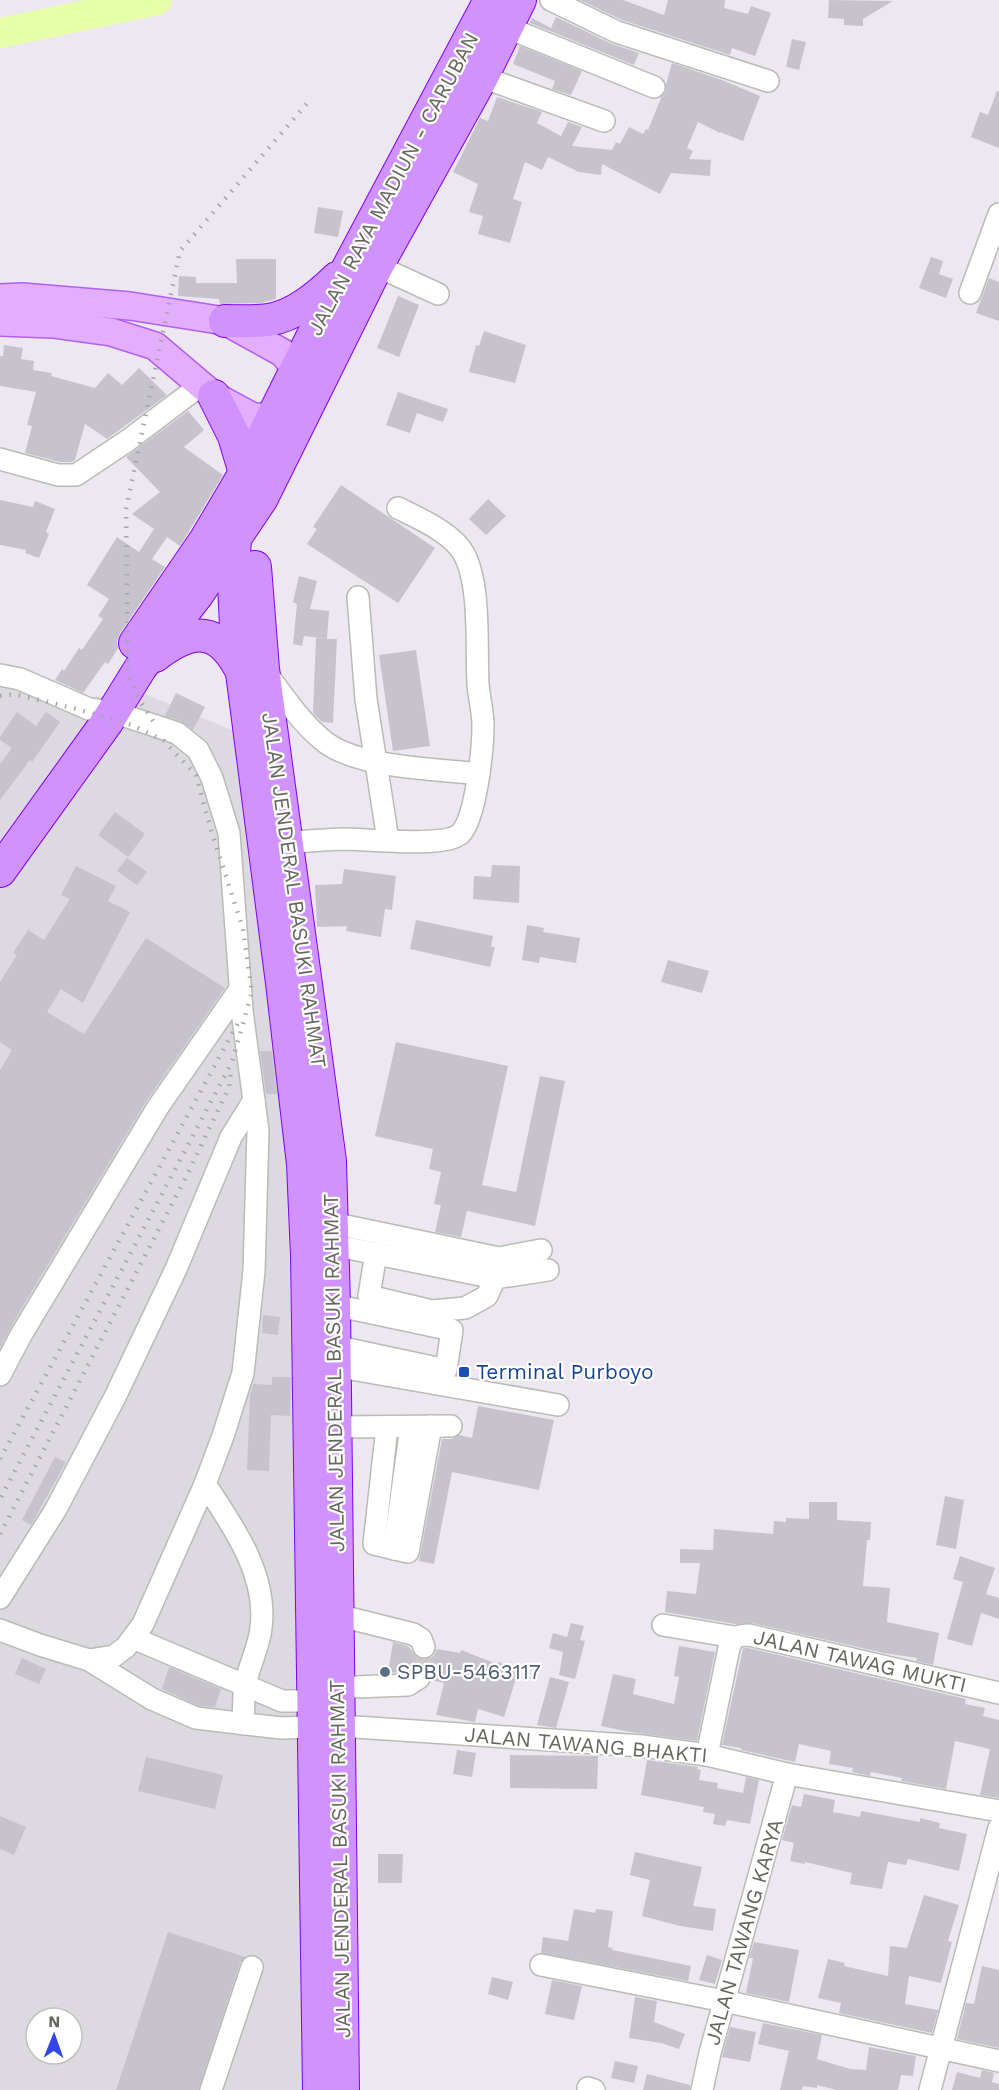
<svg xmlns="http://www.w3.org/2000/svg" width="999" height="2090" viewBox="0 0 999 2090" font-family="'Work Sans',sans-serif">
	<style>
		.industrial { fill: #dcd9e0; fill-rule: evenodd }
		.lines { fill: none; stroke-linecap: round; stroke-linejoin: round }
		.river { stroke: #e8ffa9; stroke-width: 30 }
		.building { fill: #c7c3cc }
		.minor-tunnel { stroke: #cbc7cc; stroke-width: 21; stroke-dasharray: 21 10; stroke-linecap: butt }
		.minor-casing { stroke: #b9bcb4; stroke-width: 24 }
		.major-casing { stroke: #b05ff2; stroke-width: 30 }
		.highway-casing { stroke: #8000f8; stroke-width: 34 }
		.minor { stroke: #fff; stroke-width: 21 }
		.major { stroke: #e4aeff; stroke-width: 27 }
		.highway { stroke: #d092fd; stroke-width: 32 }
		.rail { stroke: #a6a7a4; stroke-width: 4.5; stroke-dasharray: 1.5 8; stroke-linecap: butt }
		.transit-dot { fill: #1a4fb4; stroke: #fff; stroke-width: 2 }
		.service-dot { fill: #5c6f8a; stroke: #fff; stroke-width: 2 }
		.labels { text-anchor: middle; stroke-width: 4.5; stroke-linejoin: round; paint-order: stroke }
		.street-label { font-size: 21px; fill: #64675e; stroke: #fff }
		.transit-label { font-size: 21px; fill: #164399; stroke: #fff; text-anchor: start }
		.service-label { font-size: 21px; fill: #4e5e75; stroke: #fff; text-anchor: start }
	</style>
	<rect width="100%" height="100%" fill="#ede7f1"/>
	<path class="industrial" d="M0,673l80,25 65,-4 94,39 48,389 17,968h-304zM36,2018h36v36h-36z"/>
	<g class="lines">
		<path class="river" d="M0,33l157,-33"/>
	</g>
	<g class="building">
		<path d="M580,0h43l41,15 4,-15h57l-1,8 24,6 3,-8 20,7 -16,43 -23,-8 -2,7 -108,-35z"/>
		<path d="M829,0l64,1 -30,18v7l-19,-1v-6l-16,-1z"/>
		<path d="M556,17l56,27 27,9 -5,12 -104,-42 2,-5 19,10z"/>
		<path d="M792,39l14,3 -7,28 -13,-3z"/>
		<path d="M520,46l62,25 -11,24 -19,-6 3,-8 -42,-17z"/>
		<path d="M672,63l50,17 38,16 -17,45 -23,-9v1l-22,-11 -11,26 6,3 -4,8 22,1 -1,16 -39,-3 -11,21 -58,-30 -1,11 -22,-3 -31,-15 -6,13 -17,-8 -12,37 9,3 -12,41 -32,-9 5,-18 -14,-4 9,-28 -25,-12 27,-54 8,3 9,-24 45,15 -5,11 24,13 7,-14 14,5 -10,19 40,4 4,-8 4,2 9,-17 14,7 3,-5 2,1 13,-32 5,-7v-7z"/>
		<path d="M997,91h2v57l-28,-11 9,-25 8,3z"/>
		<path d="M318,207l25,4 -5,26 -24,-4z"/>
		<path d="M931,257l12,4 -4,13 14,5 -7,19 -27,-10z"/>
		<path d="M236,259h40v40l-15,4 -41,1 -1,-5 -41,-3 1,-20 17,1v6h41z"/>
		<path d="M989,278l10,4v39l-23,-8z"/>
		<path d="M398,296l21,9 -20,52 -22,-9z"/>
		<path d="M484,331l42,14 -11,38 -46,-11 7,-27 3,1z"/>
		<path d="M4,345l19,3 -2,11 13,2 -1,9 19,3 -1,3 44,12 13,-15 14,12 17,-17 28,27 -60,44 -22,-15 -10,36 -3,2h-12l-35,-9 7,-27 -5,-1 9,-33 -36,-6v-30h3z"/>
		<path d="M398,392l50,17 -5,13 -26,-9 -7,20 -24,-8z"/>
		<path d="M188,411l16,19 -20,17 39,28 -43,71 -13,-9 -15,22 13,8 -45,66 -3,8 1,7 -3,5 -7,11 -3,-2 -22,31 -28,-13 7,-11 2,2 15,-23 3,2 21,-31 -5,-3 11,-17 -22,-14 30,-48 22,15 15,-23 -22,-15 28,-22 -34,-35z"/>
		<path d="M341,485l94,63 -37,55 -91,-59 10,-15 -4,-2z"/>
		<path d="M488,499l18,17 -20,19 -17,-16z"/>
		<path d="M0,500l33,7 2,-6 20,8 -9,23 3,2 -10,24 -14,-5 1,-3 -26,-5z"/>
		<path d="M299,576l18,5 -7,28 19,2 -2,28h10l-4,84 -11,-1 -9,-9 3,-75 11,1 -23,-3 -2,10 -9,-2 4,-40 -4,-2z"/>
		<path d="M416,650l14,96 -37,5 -14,-96z"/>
		<path d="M176,693l29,14 -12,23 -12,-9 -16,-5z"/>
		<path d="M17,712l19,14 10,-14 14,10 -28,40 -2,-2 -30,40v-36l12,-16 -12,-8v-3z"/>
		<path d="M115,812l30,22 -17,23 -30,-22z"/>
		<path d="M127,858l20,14 -10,13 -20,-14z"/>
		<path d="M492,865l28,1 -1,37 -46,-4 1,-23 17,1z"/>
		<path d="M76,866l40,20 -8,15 22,11 -47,91 -22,-14 -14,23 37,22 62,-96 79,50 -78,112 -130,216 -17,32v-278l12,-20 -12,-8v-60l17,-27 -4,-2 15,-23 16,10 26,-41 -9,-4z"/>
		<path d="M344,869l52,7 -4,34 -7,-1 -4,28 -35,-6 1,-5 -30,1 -2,-42 27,-1z"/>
		<path d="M416,920l77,16 -2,11h4l-5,20 -80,-18z"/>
		<path d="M527,925l17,3 -1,4 37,6 -4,25 -36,-6 -1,6 -17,-3z"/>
		<path d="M668,960l41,11 -7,22 -41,-11z"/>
		<path d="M396,1042l112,24 -26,119 34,7 24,-116 25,5 -30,145 -68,-15 -6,26 -26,-5 6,-27 -7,-1 7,-32 -12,-3 4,-20 -58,-13z"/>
		<path d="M260,1051h12l5,43h-11z"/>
		<path d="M263,1315l17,2 -2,18 -16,-2z"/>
		<path d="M272,1377h19l-1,39 -19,-1 -2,56 -22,-1 3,-76 3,-10 19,1z"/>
		<path d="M478,1406l76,14 -15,70 -87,-18 -18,92 -15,-3 23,-122h10l7,-4 13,3z"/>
		<path d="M55,1457l11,5 -35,63 -9,-5z"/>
		<path d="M945,1496l19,4 -8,49 -20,-4z"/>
		<path d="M809,1502h28v18l34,2 -1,18h-3l-4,46 27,2 -3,34 52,11 -6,32 -17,-4 1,-3 -33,-5 -132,-30 -17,1 -70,-12 2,-21 29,3 4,-31h-20v-14l33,1 1,-21 59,5 1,-13 12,1v-4l23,1z"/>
		<path d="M960,1556l35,12 -9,26 13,4v21l-18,-6 -9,33 -25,-7 16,-57 -10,-3z"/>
		<path d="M571,1623l13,3 -4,14 5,1 -10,38 -16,-4 4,-23 -14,-4 4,-15 14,4z"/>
		<path d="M393,1642l15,4 8,10 5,3h8l5,-4 3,-6 23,4 1,-3 36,14 1,-2 21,7 -15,48 -26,-8 -3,13 -39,-7 8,-32 -13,-3 -2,-9 -10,-6 -15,7 -16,1z"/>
		<path d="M679,1646l36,6 -18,89 -67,-9 -29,-6 12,-52 23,5 -3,15 41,10 5,-27 -5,-1z"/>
		<path d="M743,1648h5l218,51 -1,5 20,4 -2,8 16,4v78l-19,-3 10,-46 -35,-8 -9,48 -45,-8 1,-3 -31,-6 -1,4 -18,-4 1,-4 -24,-4 2,-13 -32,-7 -4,18 -54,-12v-2l-19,-3z"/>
		<path d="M22,1658l24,11 -7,15 -24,-10z"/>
		<path d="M169,1667l52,22 -6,18 -16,-1 -37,-17z"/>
		<path d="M550,1677l19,5 -13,46 -19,-3z"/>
		<path d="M457,1750l19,3 -4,24 -19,-3z"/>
		<path d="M510,1755l88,1 -1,33 -87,-1z"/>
		<path d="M146,1757l77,18 -8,34 -77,-18z"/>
		<path d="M647,1760l51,7 -1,2 4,1 -2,10 19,3 -1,5 26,5 3,-16 13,3 -9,44 -23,-4 -2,6 -12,-2 2,-10 -12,-2 1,-5 -63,-12z"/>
		<path d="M804,1794l31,6 -2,12 27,5 1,-6 59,11v-4l20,5 -1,5 28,6 -8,37 -51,-12 -2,6 -18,-3 -6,27 -32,-5 2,-11 -47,-11v2l-15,-3 4,-18 -12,-3 10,-35 9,2z"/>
		<path d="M0,1816l26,11 -12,28 -14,-6z"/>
		<path d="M635,1852l67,15 -9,39 23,3 -3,22 -33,-5 -38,-10 8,-36 -20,-5z"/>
		<path d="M378,1854h25l-1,29h-24z"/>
		<path d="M924,1895l35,10 -11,36 4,1 -11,41 -32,-7 -4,28 33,6 -6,23 -93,-20 2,-10 -23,-5 10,-39 17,4 -1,3 44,10 2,-30 17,2z"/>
		<path d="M574,1909l21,4 1,-4 17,2 -5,36 5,1 -1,2 79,16 -3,15 -147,-28 2,-16 25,4z"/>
		<path d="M168,1932l77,25 -5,6 -41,127h-83z"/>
		<path d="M754,1942l45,8 -10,52 -43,-9 7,-35h-4z"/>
		<path d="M707,1955l15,5 -7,24 -16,-4z"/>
		<path d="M982,1966l17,4v78l-42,-9 9,-36 8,1z"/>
		<path d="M492,1977l21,5 -5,18 -20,-6z"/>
		<path d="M552,1980l30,6 -8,34 -29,-6z"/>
		<path d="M635,1997l22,4 -3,21 31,12 -6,15 -18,-6 -32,-5z"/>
		<path d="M763,2023l59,12 -5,24 33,10 16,1 3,-23 47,9 -3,20 -12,-1 -3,15h-61l-20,-5v3l-14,-2 -1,4h-22l9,-39 -31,-7z"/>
		<path d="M730,2027l26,5 -6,30 -28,-5z"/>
		<path d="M615,2061l23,5 -4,17 -23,-5z"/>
		<path d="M982,2070l12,3 -2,9 7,2v6h-47l5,-18 23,6z"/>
		<path d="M647,2074l43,11v5h-47z"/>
	</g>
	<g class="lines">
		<path class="minor-tunnel" d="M419,1678l4,-8 1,-23"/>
		<defs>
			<g id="minor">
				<path d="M551,0l66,32 151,49"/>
				<path d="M506,27l148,60"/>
				<path d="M482,77l122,44"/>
				<path d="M377,266l61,28"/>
				<path d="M970,293l29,-79"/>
				<path d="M0,459l58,16h18l51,-34 74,-56"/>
				<path d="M358,597l8,102 22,141"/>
				<path d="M265,671c18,25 36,52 60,71 34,26 111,27 154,32"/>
				<path d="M0,675l20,4 69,30 24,3 64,21 21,17 14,28 17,55 13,178 16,120 -4,140 -11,102 -20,63 -18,48 -62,140 -17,23 -12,9 -25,4 -49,-15 -40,-15"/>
				<path d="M275,845c22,-4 45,-5 68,-6 23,0 101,9 117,-5 16,-15 23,-86 23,-109 0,-14 -4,-27 -5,-41 -2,-37 3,-98 -14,-130 -11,-21 -46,-36 -66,-46"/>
				<path d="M332,1223l167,35 -4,20 -162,-33"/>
				<path d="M376,1253l-7,43 63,15 33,-3 22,-12 8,-18 53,-8"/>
				<path d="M499,1258l42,-8"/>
				<path d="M334,1305l118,25 -6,40 -112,-24"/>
				<path d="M334,1366l224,39"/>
				<path d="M0,1375l21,-40 137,-228 82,-118"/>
				<path d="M335,1427l116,-1"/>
				<path d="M387,1427l-13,117 34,8 23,-126"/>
				<path d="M205,1484c28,42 63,91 56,144 -2,20 -13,39 -16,58 -2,12 -1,25 -2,38"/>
				<path d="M394,1549l17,-122"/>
				<path d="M0,1598l56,-89 59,-112 61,-128 55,-132 23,-37"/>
				<path d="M337,1615l76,19 8,5 3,8"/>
				<path d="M663,1625l71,12"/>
				<path d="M133,1638l149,63h44"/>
				<path d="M89,1660l63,39 44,19 85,10 59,-2 302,20 65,9 80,19 212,37"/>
				<path d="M328,1688l80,-3 11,-7"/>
				<path d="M707,1755l22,-107c3,-11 9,-13 20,-13l250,58"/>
				<path d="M541,1965l183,36 275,60"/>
				<path d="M588,2088l6,2"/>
				<path d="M211,2090l41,-123"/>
				<path d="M702,2090l8,-37 77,-279"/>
				<path d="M930,2090l69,-262"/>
			</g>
			<g id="major">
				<path d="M0,298l22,-1 108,9 95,15 58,32 13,16 6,17"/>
				<path d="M0,322l53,2 58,8 44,14 59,50 39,21h20l17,-4"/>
			</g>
			<g id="highway">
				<path d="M225,321c14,0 29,1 43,-1 27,-4 50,-24 69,-42"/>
				<path d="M214,396l20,40 11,37 -10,68 -2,23 3,62 46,357 21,181 4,92 12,834"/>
				<path d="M255,567l8,102 67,492 4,144 9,785"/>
				<path d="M135,643l71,-104 39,-66 78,-158 167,-315"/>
				<path d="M155,656c38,-29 64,-30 87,16"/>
				<path d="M0,871l107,-149 34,-55 56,-72 65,-97 115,-232 105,-189 38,-77"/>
			</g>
		</defs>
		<use href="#minor" class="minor-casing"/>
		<use href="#major" class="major-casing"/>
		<use href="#highway" class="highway-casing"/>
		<use href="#minor" class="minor"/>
		<use href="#major" class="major"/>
		<use href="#highway" class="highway"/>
		<g class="rail">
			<path d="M0,696l14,-2 59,14 59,17 32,16 32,34 15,55 32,99 9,63 -20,70 -232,437"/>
			<path d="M153,721l-13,-20 -12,-27 -2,-165 54,-258 130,-151"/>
			<path d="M0,1459l239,-438"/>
			<path d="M0,1534l188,-361 41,-86 2,-16"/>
		</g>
	</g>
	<rect class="transit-dot" x="458" y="1366" width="12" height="12" rx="3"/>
	<circle class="service-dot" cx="385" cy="1672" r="6"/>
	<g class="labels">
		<g class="street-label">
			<text transform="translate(393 184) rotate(-62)" y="7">JALAN RAYA MADIUN - CARUBAN</text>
			<text transform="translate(294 890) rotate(82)" y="7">JALAN JENDERAL BASUKI RAHMAT</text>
			<text transform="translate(334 1373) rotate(-91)" y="7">JALAN JENDERAL BASUKI RAHMAT</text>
			<text transform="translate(860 1661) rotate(13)" y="7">JALAN TAWAG MUKTI</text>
			<text transform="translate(586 1745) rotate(5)" y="7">JALAN TAWANG BHAKTI</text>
			<text transform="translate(340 1859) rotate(-91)" y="7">JALAN JENDERAL BASUKI RAHMAT</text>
			<text transform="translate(744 1932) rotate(-74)" y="7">JALAN TAWANG KARYA</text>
		</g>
		<g class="transit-label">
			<text x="476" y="1379">Terminal Purboyo</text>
		</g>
		<g class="service-label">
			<text x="397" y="1679">SPBU-5463117</text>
		</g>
	</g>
	<g transform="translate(54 2036) rotate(1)"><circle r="28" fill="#ffffff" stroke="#c1c2bf" stroke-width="1.5"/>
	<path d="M0-4.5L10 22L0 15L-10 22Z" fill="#3445ea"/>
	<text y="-9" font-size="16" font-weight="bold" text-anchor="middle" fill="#64675e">N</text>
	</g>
</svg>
